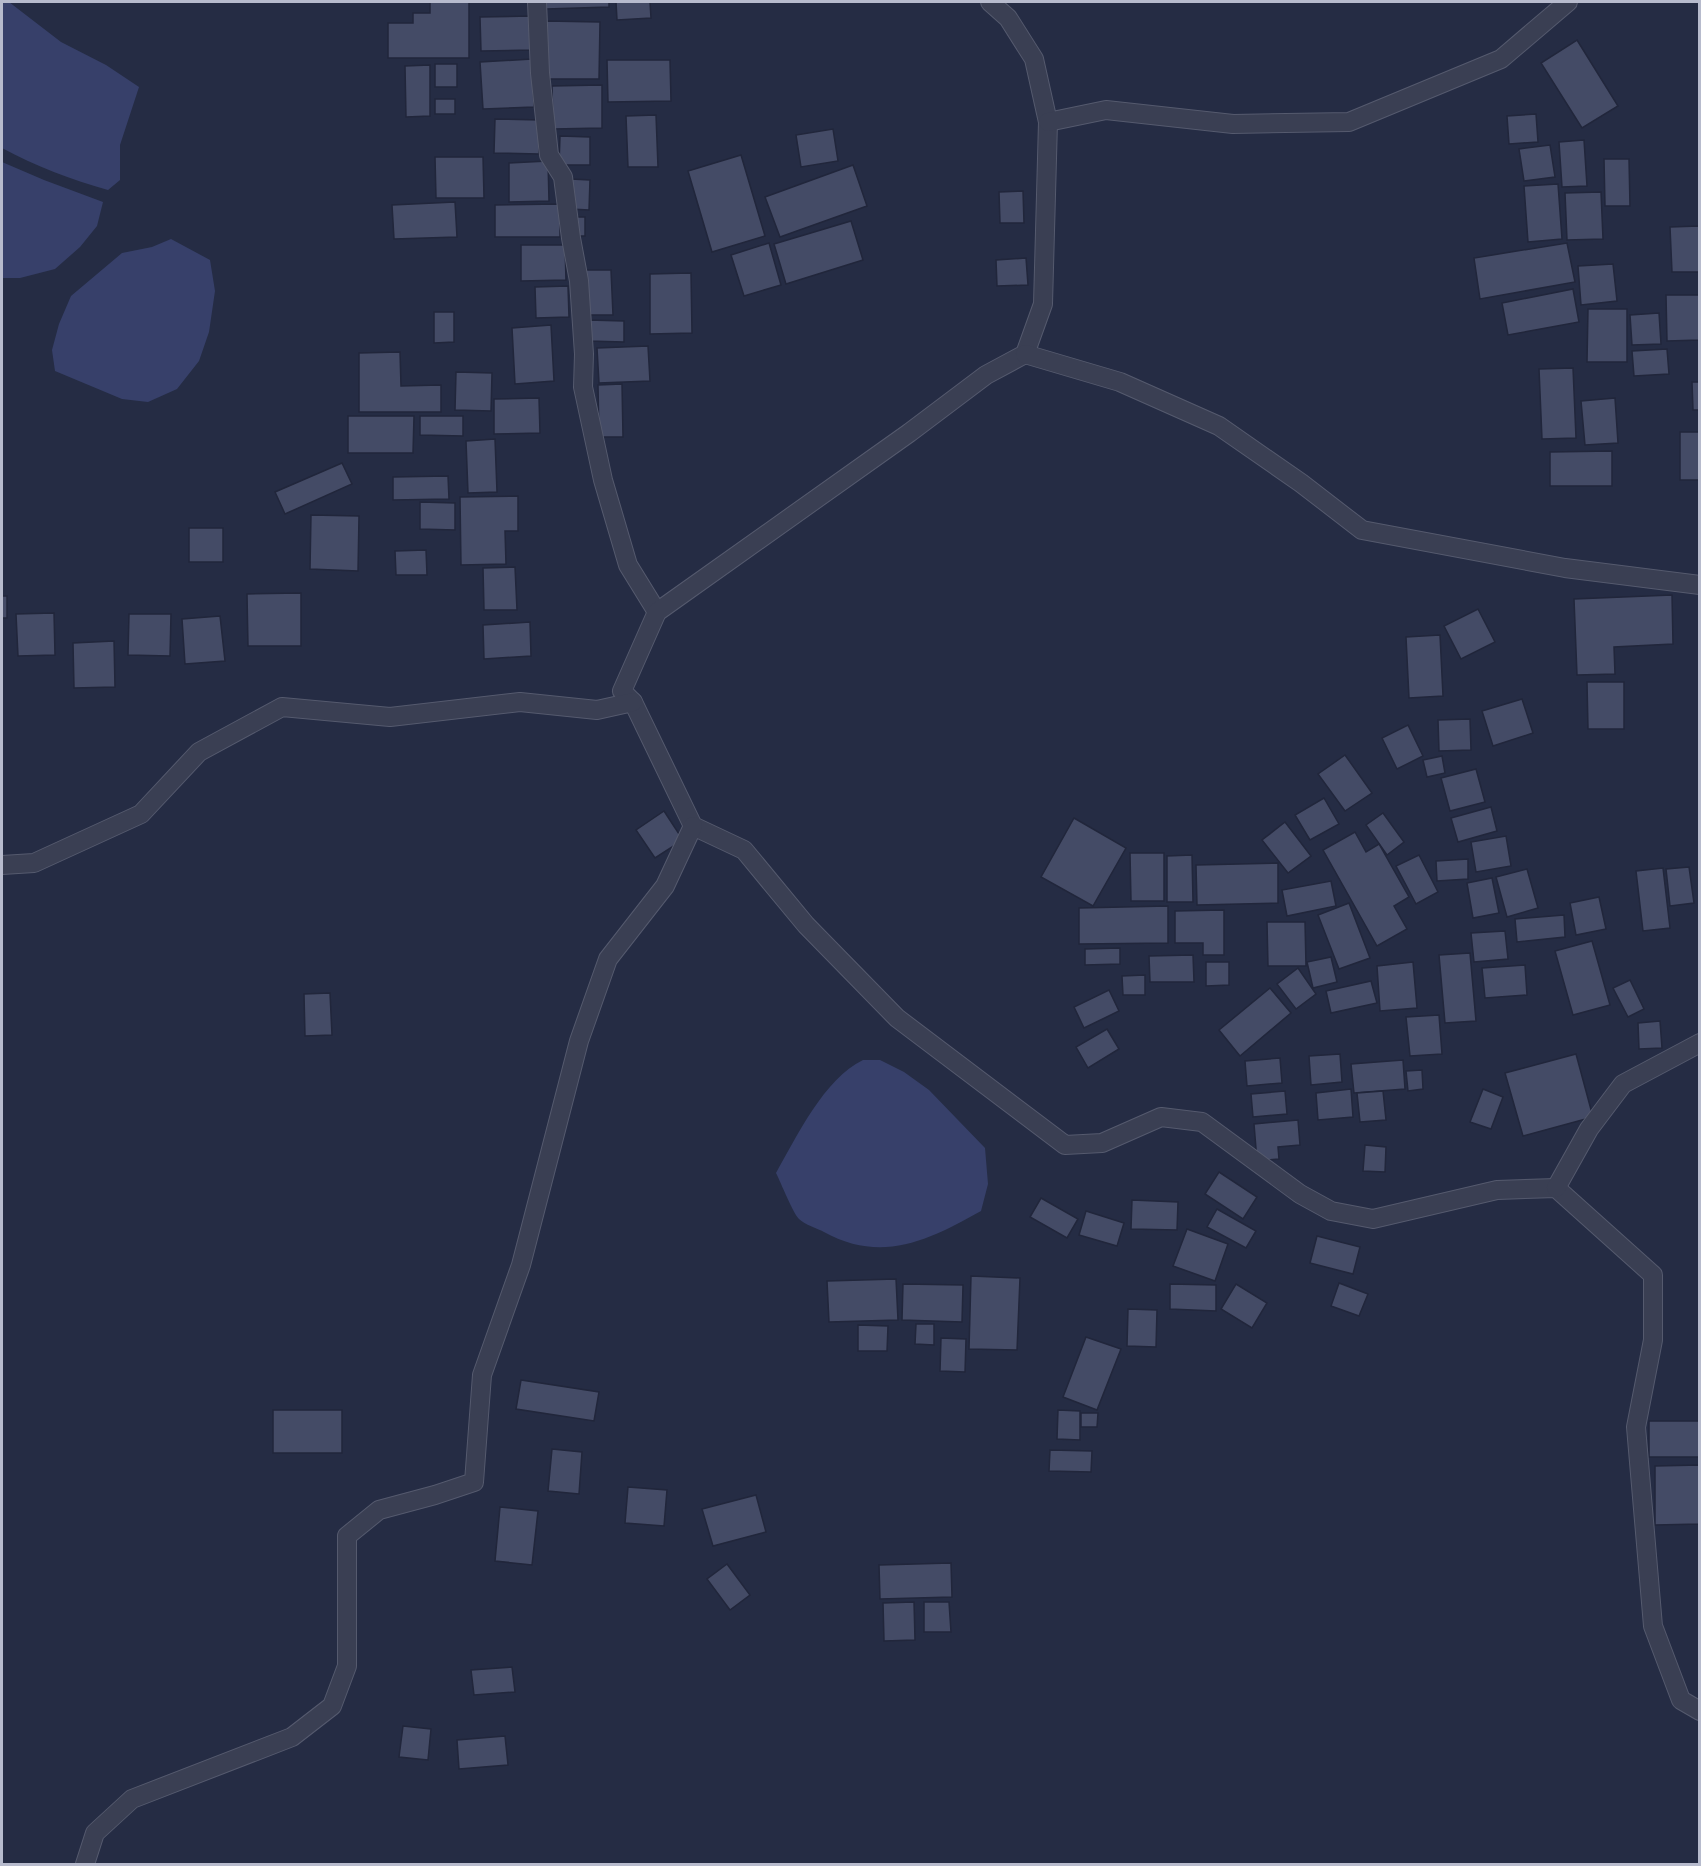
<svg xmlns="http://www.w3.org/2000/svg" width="1701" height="1866" viewBox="0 0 1701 1866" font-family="Commissioner,sans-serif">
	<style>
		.water { fill: #37406a }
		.building { fill: #444b66; stroke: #21263b; stroke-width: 1.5 }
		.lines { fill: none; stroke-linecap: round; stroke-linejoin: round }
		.minor-casing { stroke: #555a6e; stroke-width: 20 }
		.minor { stroke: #3a3f53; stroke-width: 18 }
	</style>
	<rect width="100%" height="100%" fill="#252c44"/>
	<g class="water">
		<path d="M2,2h7l52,40 45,23 33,22 -19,58v35l-12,10c-36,-10 -73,-24 -106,-42z"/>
		<path d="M2,162l42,18 59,22 -6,24 -17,21 -25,22 -35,9h-18z"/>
		<path d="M171,239l39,21 5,31 -6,41 -10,29 -22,28 -29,13 -26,-3 -67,-28 -3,-21 7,-26 12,-28 51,-43 30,-6z"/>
		<path d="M863,1060h17l24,12 25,18 56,58 3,36 -7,27c-52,29 -99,53 -157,21 -7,-4 -19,-7 -25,-13 -6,-6 -18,-36 -23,-46 21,-37 48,-94 87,-113z"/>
	</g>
	<g class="building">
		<path d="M430,2h39v56h-81v-35h25v-10h17z"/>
		<path d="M546,2h63v5l-63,2z"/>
		<path d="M616,2h34l1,16 -34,2z"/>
		<path d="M531,16l1,34 -51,1 -1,-34z"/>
		<path d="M545,21l55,1 -1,57h-54z"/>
		<path d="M1577,40l41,66 -36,22 -41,-65z"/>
		<path d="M532,59l2,48 -51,2 -3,-47z"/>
		<path d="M607,60h63l1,41 -63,1z"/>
		<rect x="435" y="64" width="22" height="23"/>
		<path d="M430,65v51l-24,1 -1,-51z"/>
		<path d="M602,85v43l-49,1 -1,-43z"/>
		<rect x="435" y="99" width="20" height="15"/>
		<path d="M1536,114l2,28 -29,2 -2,-28z"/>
		<path d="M656,115l2,52h-30l-2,-51z"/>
		<path d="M495,119l45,1 -1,34 -45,-1z"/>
		<path d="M833,129l5,32 -37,6 -5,-32z"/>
		<path d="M560,136l30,1v28h-31z"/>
		<path d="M1584,140l3,46 -25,1 -3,-45z"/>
		<path d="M1550,145l5,32 -31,4 -5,-32z"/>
		<path d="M741,155l24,81 -53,16 -24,-81z"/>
		<path d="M435,157h48l1,41h-48z"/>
		<path d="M1604,159h25l1,47h-25z"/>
		<path d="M548,161l1,40 -40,1v-39z"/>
		<path d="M853,165l14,41 -87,31 -15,-40z"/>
		<path d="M571,179l19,1 -1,30 -19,-1z"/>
		<path d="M1558,184l4,55 -34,3 -4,-56z"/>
		<path d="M1023,191l1,32h-24l-1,-31z"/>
		<path d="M1601,192l2,47 -36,1 -2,-47z"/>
		<path d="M455,202l2,35 -63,2 -2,-34z"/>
		<path d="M560,204v33h-65v-32z"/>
		<rect x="572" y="217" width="13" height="19"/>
		<path d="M851,221l12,39 -77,24 -12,-40z"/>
		<path d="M1699,226l1,46h-28l-2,-45z"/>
		<path d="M769,243l12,42 -37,11 -13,-41z"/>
		<path d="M1567,243l8,39 -95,17 -6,-41z"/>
		<path d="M521,245h44l1,35 -45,1z"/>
		<path d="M1026,258l2,27 -31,1 -1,-26z"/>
		<path d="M1613,264l4,37 -36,4 -3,-39z"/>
		<path d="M586,270h25l2,45h-26z"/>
		<path d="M691,273l1,60 -42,1v-60z"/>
		<path d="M568,286l1,31 -33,1 -1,-31z"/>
		<path d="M1573,289l6,33 -71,13 -6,-32z"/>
		<path d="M1666,295h34v45l-33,1z"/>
		<path d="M1588,309h39v53h-40z"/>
		<path d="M434,312h20v30l-20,1z"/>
		<path d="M1659,313l2,31 -29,1 -2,-30z"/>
		<path d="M588,320l36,1v21l-36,-1z"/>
		<path d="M551,325l3,56 -39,3 -3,-56z"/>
		<path d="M648,346l2,35 -51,2 -2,-35z"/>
		<path d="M1667,349l2,25 -35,2 -2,-25z"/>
		<path d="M400,352l1,34 40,-1v27h-82v-59z"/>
		<path d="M1573,368l3,70 -34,1 -3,-70z"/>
		<path d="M456,372l36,1 -1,38 -36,-1z"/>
		<path d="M1692,382h8v28h-7z"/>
		<path d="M622,384l1,53h-24l-1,-52z"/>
		<path d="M539,398l1,35 -46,1v-35z"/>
		<path d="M1615,398l3,45 -33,2 -4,-44z"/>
		<path d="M348,416h66l-1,37h-65z"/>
		<path d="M420,416h43v20l-43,-1z"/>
		<rect x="1680" y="432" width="20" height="48"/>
		<path d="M495,439l2,53 -29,1 -2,-52z"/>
		<path d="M1612,451v35h-62v-34z"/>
		<path d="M342,463l10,21 -67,30 -10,-22z"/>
		<path d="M448,476l1,23 -56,1v-23z"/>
		<path d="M518,496v35h-13l1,33 -45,1 -1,-68z"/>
		<path d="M420,502l35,1v27l-35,-1z"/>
		<path d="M311,515l48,1 -1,55 -48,-2z"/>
		<rect x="189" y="528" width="34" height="34"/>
		<path d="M426,550l1,25h-31l-1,-24z"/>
		<path d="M515,567l2,43h-33l-1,-42z"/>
		<path d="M301,593v53h-53l-1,-52z"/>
		<path d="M1672,595l1,49 -59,3 1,27 -38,1 -3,-76z"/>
		<rect x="2" y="596" width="5" height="22"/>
		<path d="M1478,609l17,33 -34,17 -17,-33z"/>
		<path d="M54,613l1,42 -37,1 -2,-42z"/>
		<path d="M129,614h42l-1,42 -42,-1z"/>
		<path d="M220,616l5,45 -40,3 -3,-45z"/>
		<path d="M530,622l1,34 -47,3 -1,-34z"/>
		<path d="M1440,635l3,61 -34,2 -3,-61z"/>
		<path d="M114,641l1,46 -41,1 -1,-45z"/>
		<path d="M1587,682h37v47h-36z"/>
		<path d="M1522,699l11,34 -40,13 -11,-35z"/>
		<path d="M1470,719l1,31 -32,1 -1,-31z"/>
		<path d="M1408,725l15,31 -26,13 -15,-31z"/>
		<path d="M1345,755l27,38 -27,18 -27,-37z"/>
		<path d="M1442,756l3,17 -18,4 -4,-17z"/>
		<path d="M1476,769l9,33 -35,9 -9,-33z"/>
		<path d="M1324,798l15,26 -29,16 -15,-25z"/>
		<path d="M1491,807l6,24 -39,11 -7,-24z"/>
		<path d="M664,811l19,29 -28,18 -19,-28z"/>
		<path d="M1383,813l21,29 -17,13 -21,-30z"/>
		<path d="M1074,818l52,30 -33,58 -52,-29z"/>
		<path d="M1285,822l26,34 -23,17 -26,-33z"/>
		<path d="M1355,832l11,20 13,-8 30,53 -15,9 13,23 -30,17 -54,-96z"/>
		<path d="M1506,836l5,30 -35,6 -5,-30z"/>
		<path d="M1130,853h34v48h-33z"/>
		<path d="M1192,855l1,47h-26v-46z"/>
		<path d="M1419,855l19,37 -22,12 -20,-38z"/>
		<path d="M1468,859v20l-31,2 -1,-20z"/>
		<path d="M1278,863v40l-81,2 -1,-40z"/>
		<path d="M1689,867l5,36 -24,3 -4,-37z"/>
		<path d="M1663,868l7,60 -27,3 -7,-60z"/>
		<path d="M1527,869l11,39 -31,9 -11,-40z"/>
		<path d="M1492,878l7,35 -26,5 -6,-35z"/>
		<path d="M1331,881l5,25 -49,10 -5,-26z"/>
		<path d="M1599,897l7,32 -30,6 -6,-32z"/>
		<path d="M1349,903l21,55 -31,11 -21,-54z"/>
		<path d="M1168,906v37l-89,1v-36z"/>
		<path d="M1224,910v45h-21v-12h-28v-32z"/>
		<path d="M1564,915l1,22 -48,5 -2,-23z"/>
		<path d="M1267,922h38l1,44h-38z"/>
		<path d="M1505,931l3,28 -34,3 -3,-29z"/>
		<path d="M1592,941l18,64 -37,10 -18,-64z"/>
		<path d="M1120,948v16l-35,1v-16z"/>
		<path d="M1470,953l6,68 -31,2 -6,-68z"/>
		<path d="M1193,955l1,27h-44l-1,-26z"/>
		<path d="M1331,957l6,25 -24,6 -6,-26z"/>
		<path d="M1206,962h23v23l-23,1z"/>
		<path d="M1413,962l4,46 -37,3 -3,-45z"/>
		<path d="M1525,965l2,30 -42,3 -3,-30z"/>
		<path d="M1298,968l18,26 -20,15 -19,-25z"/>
		<path d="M1145,975v20h-22l-1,-19z"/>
		<path d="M1630,980l14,29 -16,8 -15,-29z"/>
		<path d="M1371,981l6,22 -46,10 -5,-22z"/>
		<path d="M1270,988l21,25 -51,43 -21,-26z"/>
		<path d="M1109,990l10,21 -35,17 -10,-21z"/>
		<path d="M330,993l2,42 -27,1 -1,-42z"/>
		<path d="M1439,1015l3,39 -32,2 -4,-39z"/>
		<path d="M1660,1021l2,27 -23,1 -1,-26z"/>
		<path d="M1107,1029l12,20 -31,19 -12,-21z"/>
		<path d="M1340,1054l2,28 -31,3 -2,-29z"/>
		<path d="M1576,1054l17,63 -70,19 -18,-63z"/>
		<path d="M1280,1058l2,25 -35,3 -2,-25z"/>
		<path d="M1403,1060l2,29 -51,4 -3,-29z"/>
		<path d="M1422,1070l1,19 -15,2 -2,-20z"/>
		<path d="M1351,1089l2,28 -35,3 -2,-27z"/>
		<path d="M1483,1089l20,8 -12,32 -21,-7z"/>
		<path d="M1285,1091l2,23 -34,3 -2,-23z"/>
		<path d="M1383,1091l3,29 -26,2 -3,-29z"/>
		<path d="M1298,1120l2,25 -22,2 1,12 -22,2 -3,-37z"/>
		<path d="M1365,1145l21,2 -1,25 -22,-1z"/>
		<path d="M1219,1172l38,25 -14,22 -38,-25z"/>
		<path d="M1041,1198l37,21 -11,19 -37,-21z"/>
		<path d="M1132,1200l46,2 -1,28 -46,-1z"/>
		<path d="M1217,1209l39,22 -10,17 -39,-21z"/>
		<path d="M1086,1211l38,12 -7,23 -38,-11z"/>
		<path d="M1187,1229l41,15 -13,37 -42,-15z"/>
		<path d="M1317,1236l43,11 -7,27 -43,-11z"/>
		<path d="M971,1276l49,2 -3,72 -48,-1z"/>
		<path d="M896,1279l2,41 -69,2 -2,-41z"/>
		<path d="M1339,1283l29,11 -9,22 -28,-10z"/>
		<path d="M903,1284l60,1 -1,37 -60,-2z"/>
		<path d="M1170,1284l46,1v26l-46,-2z"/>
		<path d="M1236,1284l31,19 -15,25 -31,-19z"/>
		<path d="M1128,1309l29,1 -1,37 -29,-1z"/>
		<path d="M916,1324h18v21l-19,-1z"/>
		<path d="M858,1325l30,1 -1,25h-29z"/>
		<path d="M1086,1337l35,12 -24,61 -34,-13z"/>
		<path d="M941,1338l25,1 -1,33 -25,-1z"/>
		<path d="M521,1380l78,12 -5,29 -78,-12z"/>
		<rect x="273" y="1410" width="69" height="43"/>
		<path d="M1058,1410l22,1v29l-23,-1z"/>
		<path d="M1081,1413h17l-1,14h-16z"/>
		<rect x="1649" y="1421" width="51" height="36"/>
		<path d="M552,1449l30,3 -3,42 -31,-3z"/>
		<path d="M1050,1450l42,1 -1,21 -42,-1z"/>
		<path d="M1700,1465v59l-45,1v-59z"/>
		<path d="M628,1487l39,3 -3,36 -39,-3z"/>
		<path d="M756,1495l10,37 -53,14 -11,-37z"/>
		<path d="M500,1507l38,4 -6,54 -37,-4z"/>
		<path d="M951,1563l1,34 -72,2 -1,-34z"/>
		<path d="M727,1564l23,31 -20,15 -23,-31z"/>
		<path d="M914,1602l1,38 -31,1 -1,-38z"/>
		<path d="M924,1602h25l2,30h-27z"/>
		<path d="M512,1667l3,25 -41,3 -3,-25z"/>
		<path d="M403,1726l28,3 -3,31 -29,-3z"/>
		<path d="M505,1736l3,29 -49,4 -2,-29z"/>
	</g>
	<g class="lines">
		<defs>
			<g id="minor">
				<path d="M537,2l3,71 9,82 14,22 8,61 8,43 5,73 -1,33 20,93 25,85 29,47"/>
				<path d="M990,2l18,16 26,41 14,63 -5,182 -18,50 -39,21 -77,58 -252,179 -35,79 11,11 60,124 51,24 62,75 91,93 168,127 37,-2 59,-26 41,5 98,72 31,17 42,8 124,-29 59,-2 97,87v65l-17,87 17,199 28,74 19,11"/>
				<path d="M1048,122l58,-12 127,14 116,-2 152,-63 67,-57"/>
				<path d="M1025,354l95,28 99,44 82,57 61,47 203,38 135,17"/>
				<path d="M2,865l32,-2 107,-49 58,-62 83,-45 108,10 130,-15 77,8 36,-8"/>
				<path d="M1556,1188l33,-59 34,-45 77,-41"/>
				<path d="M85,1864l10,-31 37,-34 160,-62 40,-31 15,-40v-130l32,-26 56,-15 39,-13 8,-107 39,-110 58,-224 29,-82 57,-73 28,-60"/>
			</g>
		</defs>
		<use href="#minor" class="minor-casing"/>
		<use href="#minor" class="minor"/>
	</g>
	<rect width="1701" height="1866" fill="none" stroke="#b7bbcd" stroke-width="6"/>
</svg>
